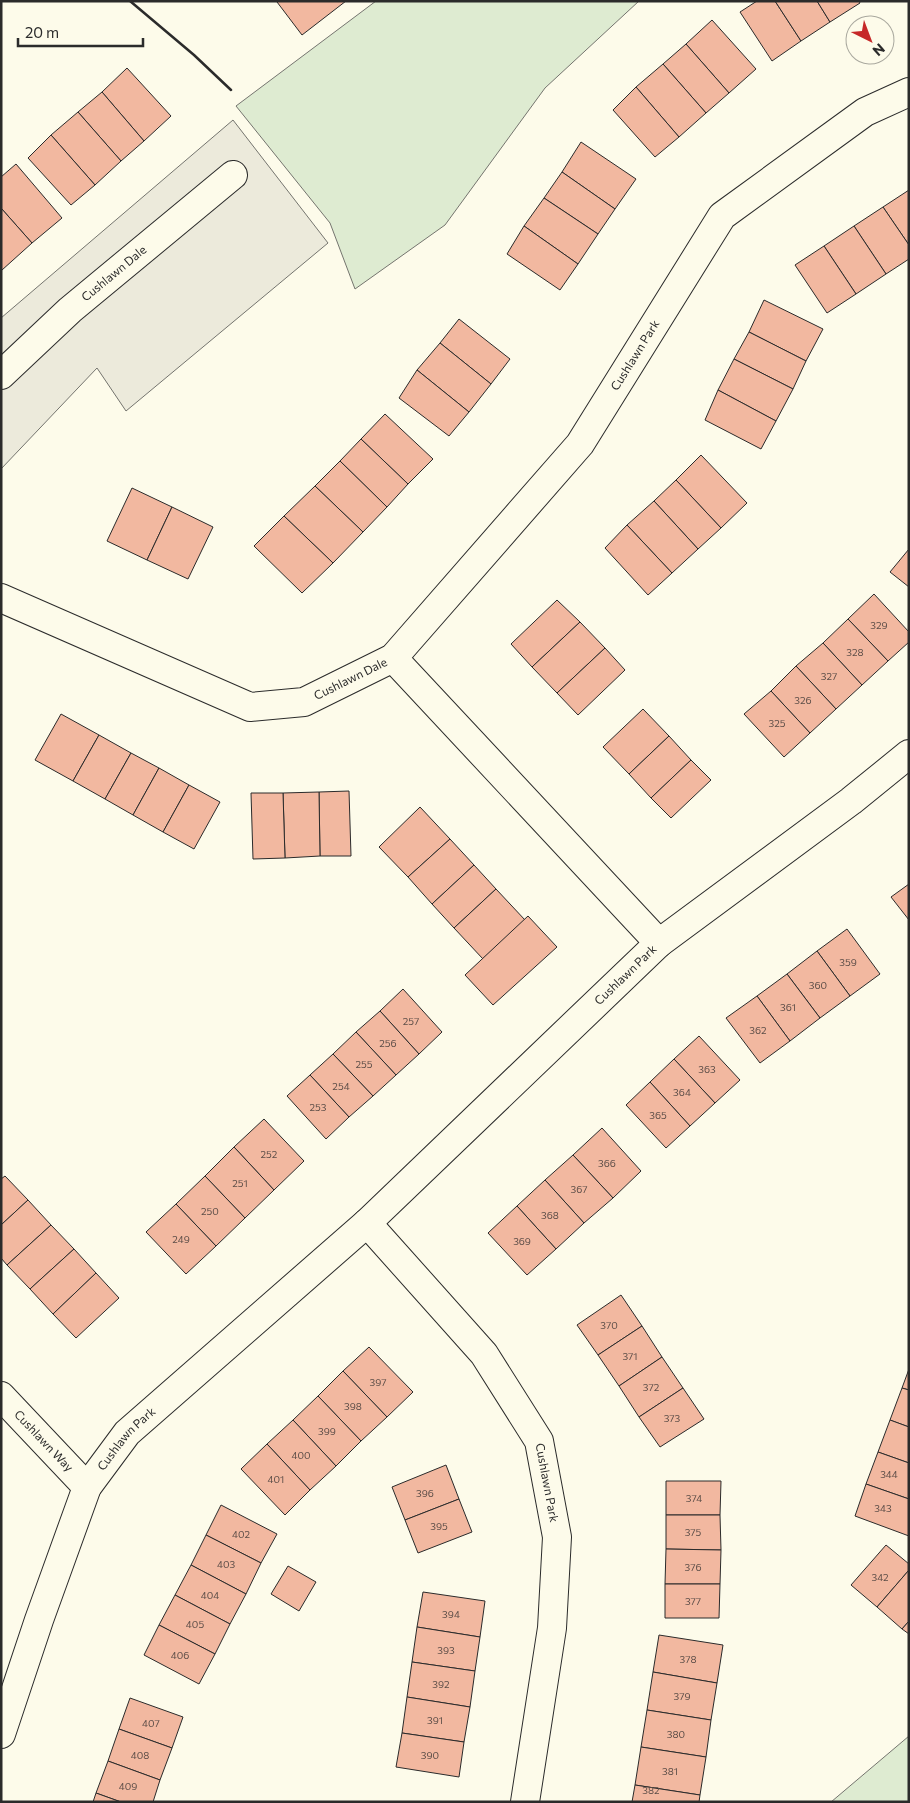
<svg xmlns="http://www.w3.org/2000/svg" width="910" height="1803" viewBox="0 0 910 1803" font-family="Commissioner,sans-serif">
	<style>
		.green { fill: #deebd1; stroke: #74746e }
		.parking { fill: #eceadb; stroke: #74746e }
		.building { fill: #f2b8a0; stroke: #2b2b2b }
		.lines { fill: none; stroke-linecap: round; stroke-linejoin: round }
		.minor-casing { stroke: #2b2b2b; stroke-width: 30 }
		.minor { stroke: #fdfbea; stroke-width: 28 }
		.wall { stroke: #2b2b2b; stroke-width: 2.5 }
		.labels { text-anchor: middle; stroke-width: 4; stroke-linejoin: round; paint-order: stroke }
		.number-label { font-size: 10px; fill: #5d4e48 }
		.street-label { font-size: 12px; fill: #2b2b2b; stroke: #fdfbea }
	</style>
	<rect width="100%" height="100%" fill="#fdfbea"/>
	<g class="green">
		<path d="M376,1h263l-94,87 -100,137 -90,64 -25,-66 -94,-117z"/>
		<path d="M909,1736v66h-78z"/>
	</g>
	<path class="parking" d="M233,120l95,123 -202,168 -29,-43 -96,101v-151z"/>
	<g class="building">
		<path d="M279,1h67l-44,34 -25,-33z"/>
		<path d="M757,1h18l26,40 -29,20 -32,-49z"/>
		<path d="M775,1h42l13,21 -29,19z"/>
		<path d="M817,1h42l1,2 -30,19z"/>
		<path d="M712,20l44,49 -27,24 -43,-49z"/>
		<path d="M686,44l43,49 -23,20 -43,-49z"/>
		<path d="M663,64l43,49 -27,24 -43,-50z"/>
		<path d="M127,68l44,48 -27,25 -42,-49z"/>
		<path d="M636,87l43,50 -24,20 -42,-47z"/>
		<path d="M102,92l42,49 -23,20 -43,-49z"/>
		<path d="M78,112l43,49 -26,24 -44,-50z"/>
		<path d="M51,135l44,50 -24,20 -43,-47z"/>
		<path d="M581,142l55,37 -21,30 -53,-37z"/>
		<path d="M16,164l46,54 -30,25 -31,-35v-31z"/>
		<path d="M562,172l53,37 -17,25 -54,-36z"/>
		<path d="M909,190v55l-26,-38z"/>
		<path d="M544,198l54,36 -20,30 -54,-38z"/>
		<path d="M883,207l26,38v14l-23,15 -32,-48z"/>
		<path d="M1,208l31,35 -30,27 -1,-2z"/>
		<path d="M524,226l54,38 -18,26 -53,-36z"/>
		<path d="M854,226l32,48 -30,20 -32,-48z"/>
		<path d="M824,246l32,48 -29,19 -32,-48z"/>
		<path d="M764,300l59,29 -17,32 -57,-29z"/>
		<path d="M459,319l51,40 -19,25 -51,-41z"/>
		<path d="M749,332l57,29 -13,28 -59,-30z"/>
		<path d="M440,343l51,41 -22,28 -52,-42z"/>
		<path d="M734,359l59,30 -17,32 -58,-31z"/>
		<path d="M417,370l52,42 -20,24 -50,-38z"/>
		<path d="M718,390l58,31 -15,28 -56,-29z"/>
		<path d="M385,414l48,45 -25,25 -47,-45z"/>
		<path d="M361,439l47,45 -21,23 -47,-46z"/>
		<path d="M701,455l46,48 -26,25 -45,-48z"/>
		<path d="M340,461l47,46 -24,25 -48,-46z"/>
		<path d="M676,480l45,48 -23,21 -44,-48z"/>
		<path d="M315,486l48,46 -30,31 -49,-47z"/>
		<path d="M132,488l40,19 -25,53 -40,-19z"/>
		<path d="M654,501l44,48 -26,24 -45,-48z"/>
		<path d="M172,507l41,20 -25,52 -41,-19z"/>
		<path d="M284,516l49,47 -31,30 -48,-47z"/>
		<path d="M627,525l45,48 -24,22 -43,-47z"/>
		<path d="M909,549v38l-19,-15z"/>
		<path d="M874,594l35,38v10l-21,19 -40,-42z"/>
		<path d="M557,600l23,22 -48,45 -21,-23z"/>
		<path d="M848,619l40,42 -26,24 -39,-42z"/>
		<path d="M580,622l25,26 -48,45 -25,-26z"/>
		<path d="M823,643l39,42 -26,24 -40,-43z"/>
		<path d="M605,648l20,22 -47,45 -21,-22z"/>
		<path d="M796,666l40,43 -26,24 -39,-42z"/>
		<path d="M771,691l39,42 -26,24 -40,-43z"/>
		<path d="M643,709l26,27 -40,38 -26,-27z"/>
		<path d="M61,714l38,21 -26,46 -38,-21z"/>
		<path d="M99,735l32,18 -26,46 -32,-18z"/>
		<path d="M669,736l22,24 -40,38 -22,-24z"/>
		<path d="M131,753l28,15 -26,47 -28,-16z"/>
		<path d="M691,760l20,20 -40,38 -20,-20z"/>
		<path d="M159,768l30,17 -26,47 -30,-17z"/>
		<path d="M189,785l31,17 -26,47 -31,-17z"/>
		<path d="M349,791l2,65h-31l-1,-64z"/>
		<path d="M319,792l1,64 -35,2 -2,-65z"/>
		<path d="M251,793h32l2,65 -32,1z"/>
		<path d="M420,807l30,32 -42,38 -29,-30z"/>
		<path d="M450,839l24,26 -42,39 -24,-27z"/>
		<path d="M474,865l22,24 -42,39 -22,-24z"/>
		<path d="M909,884v36l-18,-23z"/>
		<path d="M496,889l29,31 -42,39 -29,-31z"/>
		<path d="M528,916l29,31 -64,58 -28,-30z"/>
		<path d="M847,929l33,45 -30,22 -33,-45z"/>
		<path d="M817,951l33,45 -30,22 -33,-44z"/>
		<path d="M787,974l33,44 -30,23 -33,-45z"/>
		<path d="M403,989l39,43 -23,22 -39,-43z"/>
		<path d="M757,996l33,45 -30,22 -34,-45z"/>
		<path d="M380,1011l39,43 -23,21 -40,-43z"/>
		<path d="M356,1032l40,43 -23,21 -40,-42z"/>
		<path d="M699,1036l41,44 -25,23 -41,-44z"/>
		<path d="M333,1054l40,42 -24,21 -39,-42z"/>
		<path d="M674,1059l41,44 -25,23 -40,-44z"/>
		<path d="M310,1075l39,42 -23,22 -39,-43z"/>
		<path d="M650,1082l40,44 -24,22 -40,-43z"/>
		<path d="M264,1119l40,42 -30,29 -40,-43z"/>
		<path d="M602,1128l39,43 -28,27 -40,-43z"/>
		<path d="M234,1147l40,43 -29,28 -40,-42z"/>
		<path d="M573,1155l40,43 -29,25 -39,-43z"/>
		<path d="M5,1176l23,24 -27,25v-46z"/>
		<path d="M205,1176l40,42 -29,28 -40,-42z"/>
		<path d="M545,1180l39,43 -28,26 -39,-43z"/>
		<path d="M28,1200l23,25 -44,40 -6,-7v-33z"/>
		<path d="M176,1204l40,42 -30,28 -40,-42z"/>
		<path d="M517,1206l39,43 -29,26 -39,-42z"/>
		<path d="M51,1225l23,24 -44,40 -23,-24z"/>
		<path d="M74,1249l22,24 -43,41 -23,-25z"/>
		<path d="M96,1273l23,25 -43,40 -23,-24z"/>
		<path d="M621,1295l21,31 -44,29 -21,-30z"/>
		<path d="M642,1326l20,31 -43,29 -21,-31z"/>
		<path d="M369,1347l44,45 -26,25 -44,-46z"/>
		<path d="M662,1357l21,31 -44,29 -20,-31z"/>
		<path d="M909,1369v21l-7,-2z"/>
		<path d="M343,1371l44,46 -26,24 -43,-45z"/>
		<path d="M683,1388l21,31 -44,28 -21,-30z"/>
		<path d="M902,1388l7,2v37l-19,-7z"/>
		<path d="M318,1396l43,45 -25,25 -43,-46z"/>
		<path d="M293,1420l43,46 -26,24 -43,-46z"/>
		<path d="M890,1420l19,7v36l-31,-11z"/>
		<path d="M267,1444l43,46 -25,25 -44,-46z"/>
		<path d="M878,1452l31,11v36l-43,-15z"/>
		<path d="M446,1465l13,34 -54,21 -13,-33z"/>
		<path d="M666,1481h55l-1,34h-54z"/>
		<path d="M866,1484l43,15v37l-54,-20z"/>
		<path d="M459,1499l13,33 -54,21 -13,-33z"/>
		<path d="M221,1505l56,29 -16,29 -55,-28z"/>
		<path d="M666,1515h54l1,35 -55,-1z"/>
		<path d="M206,1535l55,28 -15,31 -55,-29z"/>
		<path d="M886,1545l23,19v6l-32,37 -26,-22z"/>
		<path d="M666,1549l55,1 -1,34h-55z"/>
		<path d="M191,1565l55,29 -16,30 -55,-29z"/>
		<path d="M288,1566l28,16 -17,29 -28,-17z"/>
		<path d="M909,1570v51l-7,8 -25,-22z"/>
		<path d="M665,1584h55l-1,34h-54z"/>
		<path d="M423,1592l62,9 -5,36 -63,-10z"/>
		<path d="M175,1595l55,29 -15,30 -56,-29z"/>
		<path d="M909,1621v13l-7,-5z"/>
		<path d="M159,1625l56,29 -16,30 -55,-29z"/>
		<path d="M417,1627l63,10 -5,34 -63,-9z"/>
		<path d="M659,1635l64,10 -6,38 -64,-11z"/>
		<path d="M412,1662l63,9 -5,36 -63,-10z"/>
		<path d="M653,1672l64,11 -6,37 -64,-10z"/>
		<path d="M407,1697l63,10 -6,35 -62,-9z"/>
		<path d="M130,1698l53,19 -11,31 -53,-19z"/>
		<path d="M647,1710l64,10 -5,37 -65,-10z"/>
		<path d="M119,1729l53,19 -12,32 -52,-19z"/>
		<path d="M402,1733l62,9 -5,35 -63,-10z"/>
		<path d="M641,1747l65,10 -6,38 -65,-10z"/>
		<path d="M108,1761l52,19 -7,22h-32l-25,-9z"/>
		<path d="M635,1785l65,10 -1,7h-67z"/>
		<path d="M96,1793l25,9h-28z"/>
	</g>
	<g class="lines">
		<defs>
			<g id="minor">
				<path id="s1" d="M1,375l69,-65 163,-135"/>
				<path id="s2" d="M1,598l249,109 54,-5 89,-44 187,-214 142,-228 143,-104 44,-20"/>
				<path d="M393,658l266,285"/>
				<path id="s3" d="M367,1223l117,131 55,87 18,96 -5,91 -27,174"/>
				<path id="s4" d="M1,1396l86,91"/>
				<path id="s5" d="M1,1734l38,-114 48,-133 40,-54 240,-210 292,-280 192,-142 58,-47"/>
			</g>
		</defs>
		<use href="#minor" class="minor-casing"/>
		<use href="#minor" class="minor"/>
		<path class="wall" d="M130,1l64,54 37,35"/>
	</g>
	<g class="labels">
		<g class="number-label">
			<text x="879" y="629">329</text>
			<text x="855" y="656">328</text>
			<text x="829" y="680">327</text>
			<text x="803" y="704">326</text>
			<text x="777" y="727">325</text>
			<text x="848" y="966">359</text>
			<text x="818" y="989">360</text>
			<text x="788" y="1011">361</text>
			<text x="411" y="1025">257</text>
			<text x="758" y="1034">362</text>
			<text x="388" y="1047">256</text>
			<text x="364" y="1068">255</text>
			<text x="707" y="1073">363</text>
			<text x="341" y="1090">254</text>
			<text x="682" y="1096">364</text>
			<text x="318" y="1111">253</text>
			<text x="658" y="1119">365</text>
			<text x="269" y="1158">252</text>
			<text x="607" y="1167">366</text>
			<text x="240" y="1187">251</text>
			<text x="579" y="1193">367</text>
			<text x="210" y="1215">250</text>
			<text x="550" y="1219">368</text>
			<text x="181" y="1243">249</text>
			<text x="522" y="1245">369</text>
			<text x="609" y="1329">370</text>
			<text x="630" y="1360">371</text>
			<text x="378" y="1386">397</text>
			<text x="651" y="1391">372</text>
			<text x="353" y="1410">398</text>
			<text x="672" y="1422">373</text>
			<text x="327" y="1435">399</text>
			<text x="301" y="1459">400</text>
			<text x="889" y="1478">344</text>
			<text x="276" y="1483">401</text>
			<text x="425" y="1497">396</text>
			<text x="694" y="1502">374</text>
			<text x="883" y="1512">343</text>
			<text x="439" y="1530">395</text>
			<text x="693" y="1536">375</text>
			<text x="241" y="1538">402</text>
			<text x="226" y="1568">403</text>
			<text x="693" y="1571">376</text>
			<text x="880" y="1581">342</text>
			<text x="210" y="1599">404</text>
			<text x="693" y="1605">377</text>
			<text x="451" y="1618">394</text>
			<text x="195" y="1628">405</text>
			<text x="446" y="1654">393</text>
			<text x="180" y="1659">406</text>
			<text x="688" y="1663">378</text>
			<text x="441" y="1688">392</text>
			<text x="682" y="1700">379</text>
			<text x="435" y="1724">391</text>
			<text x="151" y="1727">407</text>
			<text x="676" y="1738">380</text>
			<text x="140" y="1759">408</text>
			<text x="430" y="1759">390</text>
			<text x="670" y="1775">381</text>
			<text x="128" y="1790">409</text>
			<text x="651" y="1794">382</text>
		</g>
		<g class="street-label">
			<text dy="4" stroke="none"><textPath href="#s1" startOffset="152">Cushlawn Dale</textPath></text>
			<text dy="4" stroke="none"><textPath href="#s2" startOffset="814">Cushlawn Park</textPath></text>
			<text dy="4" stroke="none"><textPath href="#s2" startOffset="378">Cushlawn Dale</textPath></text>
			<text dy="4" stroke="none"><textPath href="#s5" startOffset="1006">Cushlawn Park</textPath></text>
			<text dy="4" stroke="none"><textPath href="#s5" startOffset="324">Cushlawn Park</textPath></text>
			<text dy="4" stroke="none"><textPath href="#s4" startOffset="62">Cushlawn Way</textPath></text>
			<text dy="4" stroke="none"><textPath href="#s3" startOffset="321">Cushlawn Park</textPath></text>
		</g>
	</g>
	<rect width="910" height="1803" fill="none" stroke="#2b2b2b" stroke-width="5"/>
	<g transform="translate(870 40) rotate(138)"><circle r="24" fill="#fdfbea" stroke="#a9a89e"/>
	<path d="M0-4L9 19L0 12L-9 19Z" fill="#c62828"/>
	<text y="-8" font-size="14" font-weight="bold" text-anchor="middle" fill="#2b2b2b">N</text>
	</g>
	<path d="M18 38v8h125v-8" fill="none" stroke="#2b2b2b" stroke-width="2.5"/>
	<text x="25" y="38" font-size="15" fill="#2b2b2b" stroke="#fdfbea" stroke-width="4" paint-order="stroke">20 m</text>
</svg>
